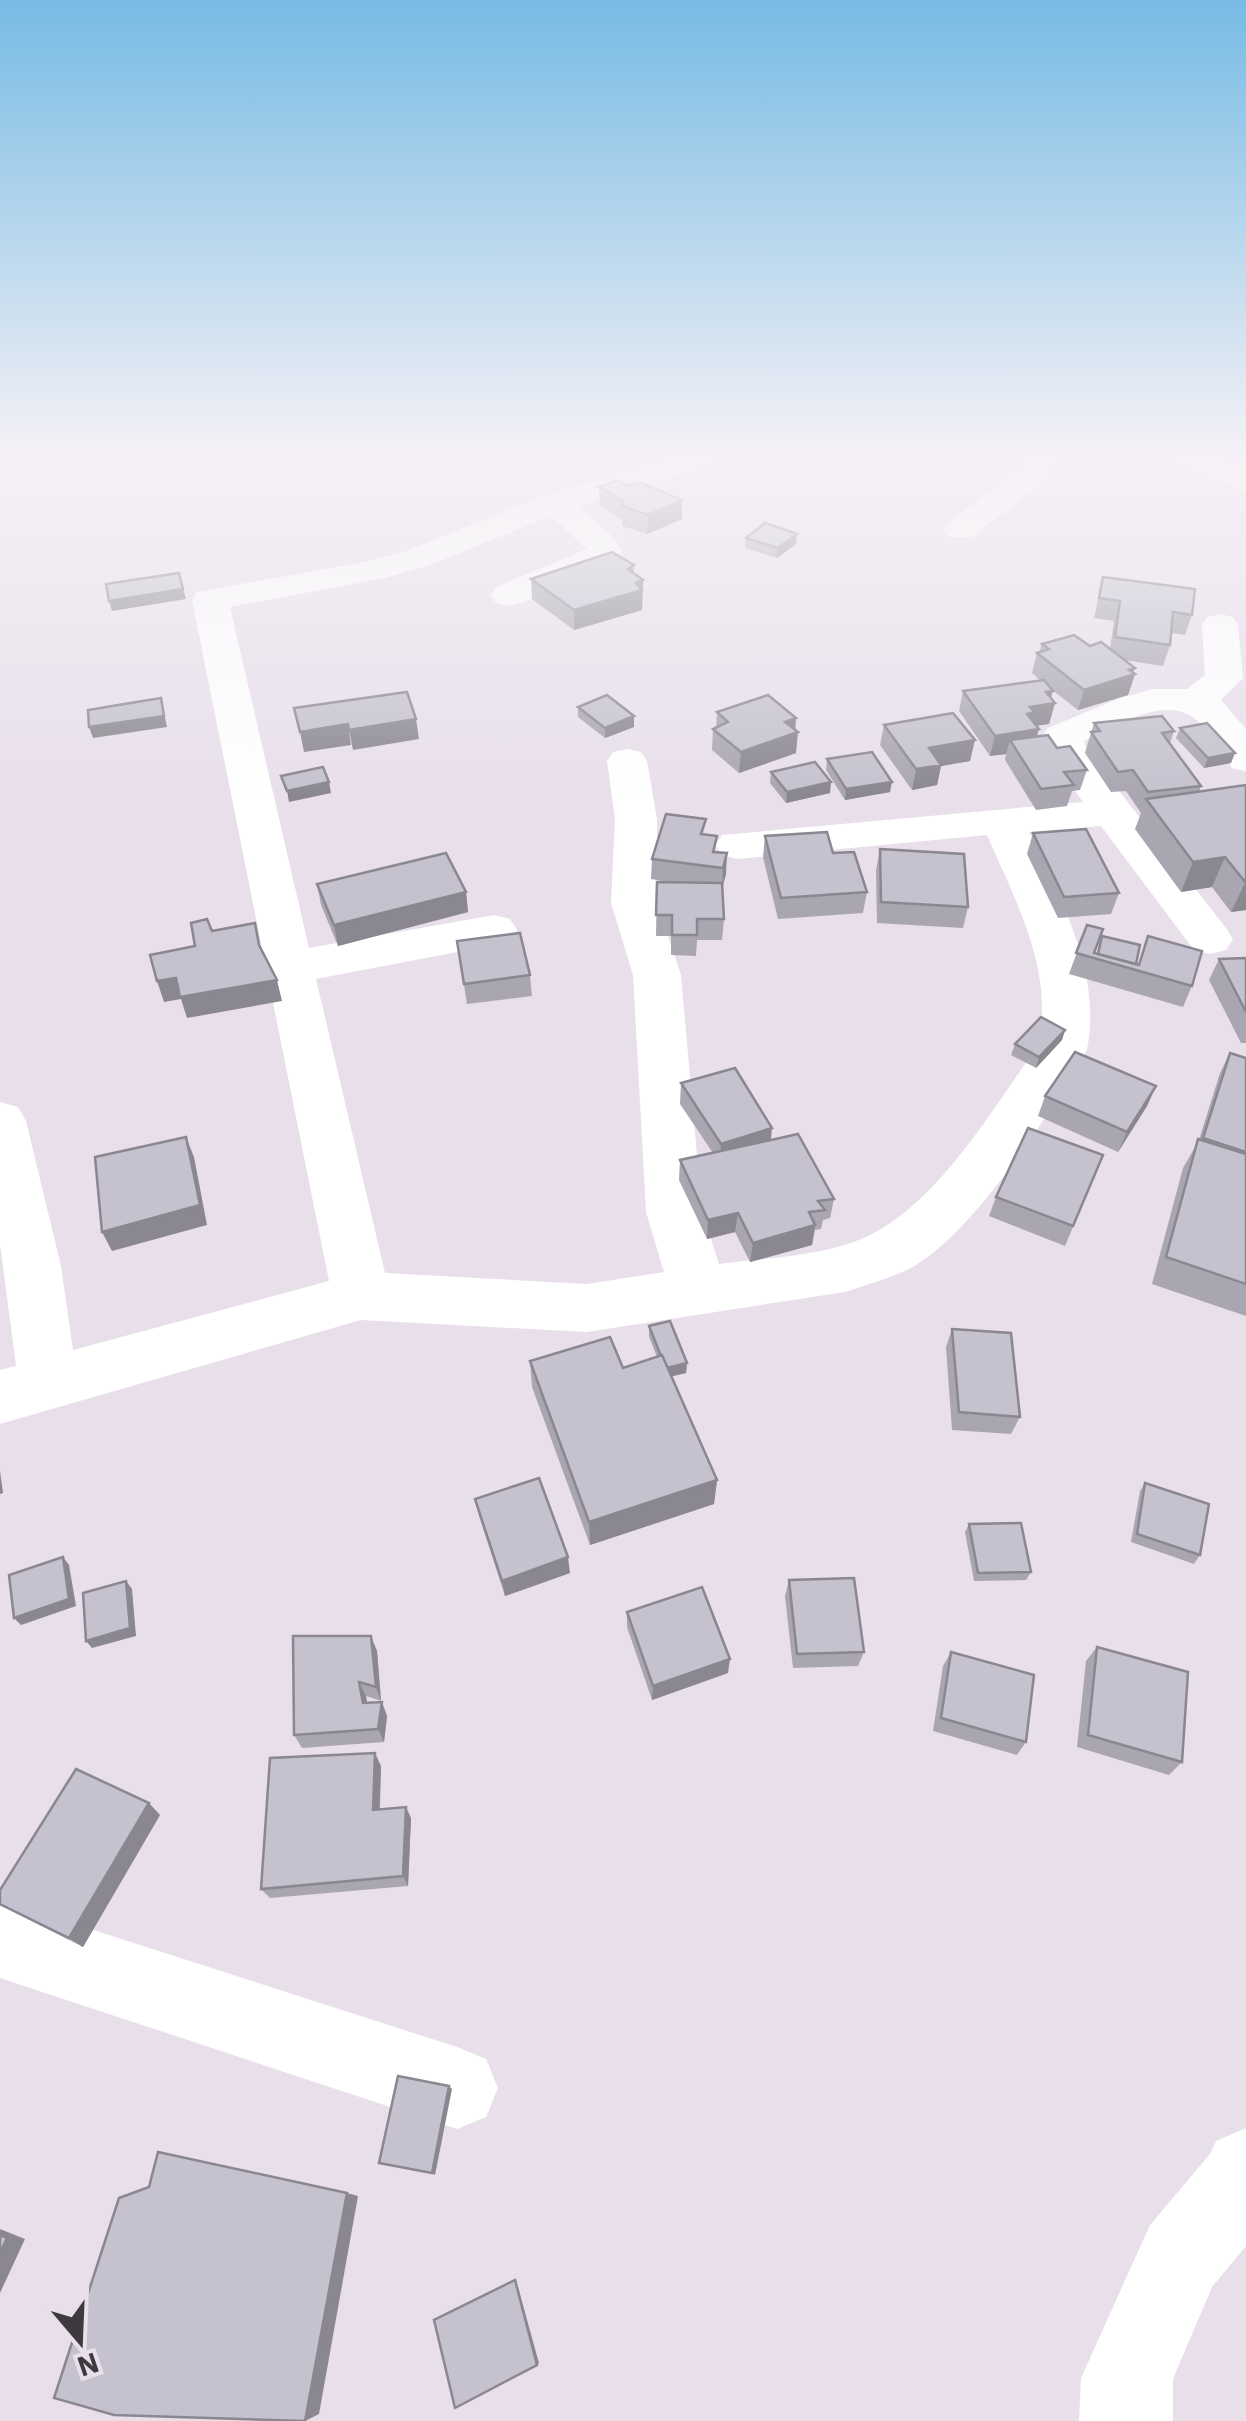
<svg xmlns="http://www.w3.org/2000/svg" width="1246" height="2421" viewBox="0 0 1246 2421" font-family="'IBM Plex Sans',sans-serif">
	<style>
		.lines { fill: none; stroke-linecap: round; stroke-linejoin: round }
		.minor { fill: #fff; fill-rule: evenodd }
		.wall { fill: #a9a6b1 }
		.shaded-wall { fill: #8a8790 }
		.building { fill: #c5c1ce; stroke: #8a8790; stroke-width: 2.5 }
	</style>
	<rect width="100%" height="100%" fill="#e8dfeb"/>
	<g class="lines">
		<g class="minor">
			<path d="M668,458h47l-5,7 -132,41 38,34 5,12 -12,13 -87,38 -13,3 -13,-3 -5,-8 5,-8 91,-38 -36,-33 -121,49 -45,13 -155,29 79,341 185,-33 16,4 7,11 -7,11 -16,4 -178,34 69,294 202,11 77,-12 -18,-60 -13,-237 -22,-72 4,-84 -8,-58 6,-9 14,-3 14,3 6,9 10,58v84l24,72 21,237 17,52c40,-5 83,-7 122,-18 87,-22 147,-132 197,-200 17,-74 -22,-144 -51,-211l-250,24 -15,-4 -7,-10 7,-10 361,-33 -36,-50 -5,-16 6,-8 72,-30 33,-9h34l18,-14 -3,-50 5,-8 13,-3 13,3 5,8 5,53 -22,22 25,29v42l-14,-3c-12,-17 -22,-39 -38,-50 -32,-23 -81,10 -110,23l3,9 139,178 7,11 -7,11 -16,4 -16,-4 -93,-124 -72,6c32,69 73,139 58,218 -37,63 -109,177 -171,215 -20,12 -48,19 -71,27l-258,40 -226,-12 -361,104v-54l16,-4 -16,-122v-142l18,5 8,14 35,145 12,84 256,-69 -137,-681 5,-8 172,-31 37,-10 137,-55z"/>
			<path d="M1029,458h31l-16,23 -72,56h-24l-5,-7 5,-7 74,-56z"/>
			<path d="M1174,458h42l30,12v22l-67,-27z"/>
			<path d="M0,1900l457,147 29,12 12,29 -12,29 -29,12 -457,-151z"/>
			<path d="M1246,2128v118l-34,41 -39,92v42h-94l2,-43 69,-153 60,-71 6,-13z"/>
		</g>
	</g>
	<g class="wall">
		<path d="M626,485l56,15v19l-35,15 -25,-8v-6l-22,-14 -1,-19z"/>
		<path d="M746,538l50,6 -19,14 -32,-10z"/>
		<path d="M634,565v9l9,6 -1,30 -68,20 -42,-31 -1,-20z"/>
		<path d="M1103,577l89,38 -7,20 -14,-2 -1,12 -7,21 -39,-6 11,14 -7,21 -50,15 -27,-21v9l4,5 -6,21 -13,2 1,11 20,11 30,22 -7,20 -8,1 -5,15 -31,4 -31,-50 1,-6 -16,2 -31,-45 4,-20 77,-11 -8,-7 5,-20 2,-1 3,-8 48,2 20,3 4,-28 -20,-3z"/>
		<path d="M578,707l56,9v11l-29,11 -27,-21z"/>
		<path d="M717,712l78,18 1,23 -57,20 -27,-23 1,-21 3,-1z"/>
		<path d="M1094,723l80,8 -4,12 31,43 -2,6 47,-7v125l-15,2 -19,-25 -31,5 -46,-63 6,-16 -15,-22 -15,1 -26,-39z"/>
		<path d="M884,725l86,36 -29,5 -4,19 -25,5 -32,-45z"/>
		<path d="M1180,728l51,35 -27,5 -28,-30z"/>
		<path d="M827,759l63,33 -45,8 -19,-30z"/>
		<path d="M771,772l59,21 -44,10 -16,-20z"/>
		<path d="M1033,833l86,60 -8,21 -53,4 -31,-64z"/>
		<path d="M705,834l11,18 10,22 -4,12 2,33 -2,21h-25l-1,16 -25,-1v-19h-15l1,-54h12l-18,-3 1,-20z"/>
		<path d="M765,836l68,17 34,39 -4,21 -85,6 -15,-62z"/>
		<path d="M880,849l88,58 -5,21 -86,-5 -1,-53z"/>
		<path d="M317,884l149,8 2,20 -130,34 -17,-41z"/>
		<path d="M1087,925l8,28h2l5,-17 36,29 10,-29 44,50 -9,21 -114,-33z"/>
		<path d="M457,941l73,34 2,21 -65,8z"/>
		<path d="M1246,958v85h-5l-32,-63 10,-21z"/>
		<path d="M1065,1030l-3,10 -26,28 -25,-13 4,-11z"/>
		<path d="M1230,1053l16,5v258l-94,-32 31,-116 16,-28 21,-67z"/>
		<path d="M681,1083l90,57 63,59 -4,19 -7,2 -2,9 -6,1 -3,15 -62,17 -15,-30 -28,7 -28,-59 1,-20 33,-7 -33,-49z"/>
		<path d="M1156,1086l-9,20 -29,46 -80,-36 7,-20z"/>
		<path d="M1103,1155l-38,91 -76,-30 7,-19z"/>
		<path d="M649,1326l38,37 -1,10 -15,3 46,104 -3,24 -124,41 -58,-158 -2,-26 93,7 34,-11 -8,-21z"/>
		<path d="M952,1329l68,88 -9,17 -59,-4 -6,-83z"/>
		<path d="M1145,1483l55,72 -6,9 -63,-22 9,-51z"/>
		<path d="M475,1499l95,74 -65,23 -26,-80z"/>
		<path d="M969,1524l62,48 -5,8 -52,1 -9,-49z"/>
		<path d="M789,1580l75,72 -6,14 -65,2 -8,-72z"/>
		<path d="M627,1612l101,61 -76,27 -25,-73z"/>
		<path d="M1097,1647l85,115 -13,13 -92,-28 9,-86z"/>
		<path d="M377,1651l4,50 -15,-5 1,7 20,13 -3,26 -82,6 -8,-13z"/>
		<path d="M951,1652l75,90 -9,13 -84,-24 10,-65z"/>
		<path d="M381,1766l-1,43 31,9 -3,68 -138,12 -9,-9z"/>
		<path d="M160,1815l-77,132 -83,-42z"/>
	</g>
	<g class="shaded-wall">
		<path d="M682,500v19l-35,15 1,-19z"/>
		<path d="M797,534l-1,10 -19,14 1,-10z"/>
		<path d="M643,580l-1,30 -68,20v-20z"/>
		<path d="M183,589l3,10 -74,12 -3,-10z"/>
		<path d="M1135,668l-3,7 3,-1 -7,21 -50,15 6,-20z"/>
		<path d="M1053,691l-4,13 6,-1 -6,21 -18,2 8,3 -6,21 -23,-10 -4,14 -16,2 5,-20 51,-44z"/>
		<path d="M161,698l6,29 -74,11 -4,-11z"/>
		<path d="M634,716v11l-29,11v-10z"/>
		<path d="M796,718l-1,16 3,-2 -2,21 -57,20 2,-21 44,-30z"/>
		<path d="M416,719l3,20 -66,11 -4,-20z"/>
		<path d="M348,724l3,21 -47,7 -4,-20z"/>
		<path d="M975,740l-5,21 -29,5 -4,19 -25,5 4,-21 13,-21z"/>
		<path d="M1235,753l-4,10 -27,5 4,-10z"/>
		<path d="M329,782l2,11 -42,9 -2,-11z"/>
		<path d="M831,782l-1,11 -44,10 1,-11z"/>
		<path d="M892,782l-2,10 -45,8 1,-11z"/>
		<path d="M727,853l-1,21 -4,15 1,-21z"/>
		<path d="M1225,857l-13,30 -31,5 12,-30z"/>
		<path d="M1245,883h1v27l-15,2z"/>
		<path d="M466,892l2,20 -130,34 -4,-21z"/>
		<path d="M176,978l101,2 5,21 -95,17 -6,-19 -17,3 -7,-21z"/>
		<path d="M1065,1030l-3,10 -26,28 3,-11z"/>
		<path d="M1156,1086l-9,20 -29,46 9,-20z"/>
		<path d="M772,1128l-2,20 -50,16 1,-20z"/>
		<path d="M186,1137l8,20 13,68 -95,26 -10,-19z"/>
		<path d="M738,1213l-3,19 -28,7 1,-19z"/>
		<path d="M815,1225l-3,20 -62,17 3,-19z"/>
		<path d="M687,1363l-1,10 -21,5 1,-9z"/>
		<path d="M0,1471l3,22 -3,1z"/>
		<path d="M717,1480l-3,24 -124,41 -1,-23z"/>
		<path d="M63,1557l6,8 7,41 -55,19 -7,-7z"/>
		<path d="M568,1557l2,16 -65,23 -3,-15z"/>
		<path d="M126,1581l6,8 4,47 -44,12 -6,-7z"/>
		<path d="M371,1636l6,15 4,50 -5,-14z"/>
		<path d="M730,1659l-2,14 -76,27 1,-14z"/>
		<path d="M359,1682l7,14 3,20 -6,-13z"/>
		<path d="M382,1702l5,14 -3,26 -6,-13z"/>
		<path d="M375,1753l6,13 -2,55 -6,-11z"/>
		<path d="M149,1803l11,12 -77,132 -14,-9z"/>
		<path d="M406,1807l5,11 -3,68 -5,-10z"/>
		<path d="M449,2086l3,3 -17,86 -3,-2z"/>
		<path d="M347,2193l11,3 -39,218 -14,7z"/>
		<path d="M0,2229l25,10 -25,54z"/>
		<path d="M515,2280h1l23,83 -2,2z"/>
	</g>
	<g class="building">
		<path d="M618,480l8,5 15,-2 41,17 -34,15 -26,-9 1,-5 -24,-14z"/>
		<path d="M765,523l32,11 -19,14 -32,-10z"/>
		<path d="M612,552l22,13 -6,4 15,11 -7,3 6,7 -68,20 -43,-31z"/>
		<path d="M179,573l4,16 -74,12 -3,-17z"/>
		<path d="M1103,577l92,12 -3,26 -19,-3 -3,33 -55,-8 5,-36 -21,-3z"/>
		<path d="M1074,635l16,11 11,-4 34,26 -6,2 6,4 -51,16 -47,-37 12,-4 -7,-5z"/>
		<path d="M1044,680l9,11 -7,1 9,11 -25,4 5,5 -8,2 12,15 -44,7 -32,-45z"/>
		<path d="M407,692l9,27 -67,11 -1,-6 -48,8 -6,-24z"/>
		<path d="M607,695l27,21 -29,12 -27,-21z"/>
		<path d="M768,695l28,23 -11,4 13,10 -57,20 -28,-23 15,-7 -11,-10z"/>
		<path d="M161,698l3,18 -75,11 -1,-17z"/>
		<path d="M953,713l22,27 -46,8 12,17 -25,4 -32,-44z"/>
		<path d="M1162,716l12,15 -12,2 39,53 -53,6 -15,-22 -15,2 -27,-40 9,-1 -6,-8z"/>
		<path d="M1207,723l28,30 -27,5 -28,-30z"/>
		<path d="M1048,735l9,13 13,-2 17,24 -23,2 10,13 -33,4 -31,-49z"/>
		<path d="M872,752l20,30 -46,7 -19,-30z"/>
		<path d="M815,762l16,20 -44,10 -16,-20z"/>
		<path d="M323,767l6,15 -42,9 -6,-15z"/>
		<path d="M1246,785v98l-21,-26 -32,5 -47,-63z"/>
		<path d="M666,814l40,5 -5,15 16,2 -4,16 14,1 -4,15 -71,-9z"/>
		<path d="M1086,829l33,64 -55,4 -31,-64z"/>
		<path d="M827,832l6,21 21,-1 13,40 -86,6 -16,-62z"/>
		<path d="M880,849l84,5 4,53 -87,-5z"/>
		<path d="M446,853l20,39 -132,33 -17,-41z"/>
		<path d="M657,882l65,1 2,36h-27v16h-25v-20h-16z"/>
		<path d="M207,919l5,12 43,-8 4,22 18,35 -97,17 -4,-19 -19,3 -7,-26 45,-9 -4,-23z"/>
		<path d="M1087,925l16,4 -9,24 45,12 9,-29 54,15 -10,35 -116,-33z"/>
		<path d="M520,933l10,42 -66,9 -7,-43z"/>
		<path d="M1102,936l38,9 -4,19 -38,-10z"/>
		<path d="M1246,958v54l-27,-53z"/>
		<path d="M1041,1017l24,13 -26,27 -24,-13z"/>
		<path d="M1075,1052l81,34 -29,46 -82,-36z"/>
		<path d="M1230,1053l16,5v94l-43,-14z"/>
		<path d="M735,1068l37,60 -51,16 -40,-61z"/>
		<path d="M1028,1128l75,27 -30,71 -77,-29z"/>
		<path d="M798,1134l36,65 -16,2 7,9 -16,2 6,13 -62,18 -15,-30 -30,7 -28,-60z"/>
		<path d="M186,1137l14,68 -98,27 -7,-75z"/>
		<path d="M1198,1139l48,15v130l-80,-27z"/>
		<path d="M670,1321l17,42 -20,5 -6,-12 -12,-30z"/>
		<path d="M952,1329l59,4 9,84 -61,-5z"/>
		<path d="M610,1337l13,31 39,-13 55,125 -128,42 -59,-161z"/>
		<path d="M539,1478l29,79 -66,24 -27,-82z"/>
		<path d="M1145,1483l64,21 -9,51 -63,-21z"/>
		<path d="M1021,1523l10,49 -53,1 -9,-49z"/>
		<path d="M63,1557l6,42 -55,19 -5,-43z"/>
		<path d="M854,1578l10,74 -67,2 -8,-74z"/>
		<path d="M126,1581l4,47 -44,13 -3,-48z"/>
		<path d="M702,1587l28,72 -77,27 -26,-74z"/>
		<path d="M293,1636h78l5,51 -17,-5 4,21 19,-1 -4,27 -84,6z"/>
		<path d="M1097,1647l91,25 -6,90 -94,-27z"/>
		<path d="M951,1652l83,23 -8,67 -85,-24z"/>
		<path d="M375,1753l-2,57 33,-3 -3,69 -142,13 9,-131z"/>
		<path d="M76,1769l73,34 -80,135 -69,-34v-14z"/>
		<path d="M398,2076l51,10 -17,87 -53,-10z"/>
		<path d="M158,2152l189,41 -42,228 -191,-6 -60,-17 65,-200 30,-11z"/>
		<path d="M0,2235l7,3 -7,15z"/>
		<path d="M515,2280l22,85 -82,43 -21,-88z"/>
	</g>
	<linearGradient id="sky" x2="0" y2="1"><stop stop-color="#77bbe4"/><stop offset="0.57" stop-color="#f5f1f6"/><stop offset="1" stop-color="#f5f1f6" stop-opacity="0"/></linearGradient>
	<rect width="1246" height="797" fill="url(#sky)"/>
	<g transform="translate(80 2341) rotate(161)" stroke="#e8dfeb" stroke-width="8" paint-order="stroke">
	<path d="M0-8L18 38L0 25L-18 38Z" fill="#3d393e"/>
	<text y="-15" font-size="28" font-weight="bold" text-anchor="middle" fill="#3d393e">N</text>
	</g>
</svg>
